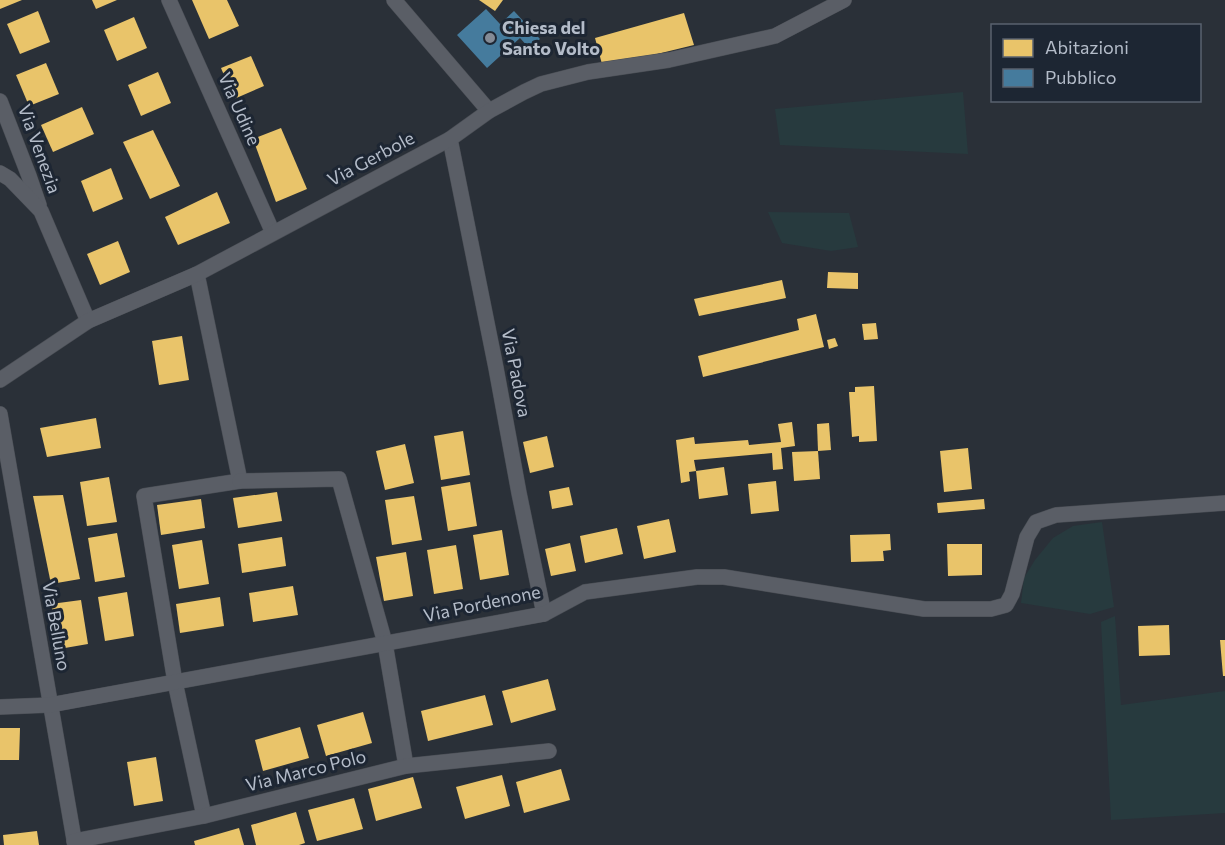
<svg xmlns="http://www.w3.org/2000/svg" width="1225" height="845" viewBox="0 0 1225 845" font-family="Commissioner,sans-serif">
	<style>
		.green { fill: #273a3e }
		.homes { fill: #e9c46a }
		.public { fill: #457b9d }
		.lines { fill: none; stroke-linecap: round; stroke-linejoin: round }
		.street-casing { stroke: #484c53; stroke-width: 16 }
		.street { stroke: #5a5e66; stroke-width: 15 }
		.poi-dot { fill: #848b96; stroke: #1d2633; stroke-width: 2 }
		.labels { text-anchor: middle; stroke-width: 6; stroke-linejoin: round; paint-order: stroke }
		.poi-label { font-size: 18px; font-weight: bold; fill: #b4bcc9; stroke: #1d2633; text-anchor: start }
		.street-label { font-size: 18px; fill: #b4bcc9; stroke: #1d2633 }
	</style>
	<rect width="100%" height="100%" fill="#2a3038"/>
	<g class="green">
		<path d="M963,92l5,62 -188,-9 -5,-36z"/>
		<path d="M768,212l81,1 9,34 -27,4 -49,-8z"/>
		<path d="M1102,522l12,85 -24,7 -69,-11 3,-25 11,-18 18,-22 20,-12z"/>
		<path d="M1115,616l6,89 104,-14v122l-114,7 -10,-198z"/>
	</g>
	<g class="homes">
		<path d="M0,0h22l-22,9z"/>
		<path d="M92,0h25l-21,9z"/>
		<path d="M192,0h35l12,26 -30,13z"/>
		<path d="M479,0h24l-8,11z"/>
		<path d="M38,11l12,31 -30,12 -13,-30z"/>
		<path d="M684,13l10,32 -78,19h-14l-7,-26z"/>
		<path d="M134,17l13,31 -30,13 -13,-31z"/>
		<path d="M251,56l13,30 -30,13 -13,-31z"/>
		<path d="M46,63l13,31 -30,12 -13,-31z"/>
		<path d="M158,72l13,31 -30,13 -13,-31z"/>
		<path d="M82,107l12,27 -41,18 -12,-27z"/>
		<path d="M281,128l26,61 -31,13 -23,-63z"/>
		<path d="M153,130l27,56 -30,13 -27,-57z"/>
		<path d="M111,168l12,31 -30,13 -12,-31z"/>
		<path d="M217,192l13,31 -52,22 -13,-28z"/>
		<path d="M118,241l12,31 -30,13 -13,-31z"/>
		<path d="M828,272l30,1v16l-31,-1z"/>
		<path d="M782,280l4,18 -87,18 -5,-17z"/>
		<path d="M816,314l8,33 -121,30 -5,-21 101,-26 -2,-11z"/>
		<path d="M876,323l2,16 -14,1 -2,-16z"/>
		<path d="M182,336l7,44 -30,5 -7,-44z"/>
		<path d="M835,338l3,8 -9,3 -2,-9z"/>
		<path d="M874,386l3,55 -18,1v-6l-7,1 -3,-45h6v-5z"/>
		<path d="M96,418l5,30 -54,9 -7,-29z"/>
		<path d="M792,422l3,24 -14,2 2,21 -10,1 -1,-17 -78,7 2,11 28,-4 4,28 -29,4 -3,-28 -7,1 1,9 -9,2 -5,-43 18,-3 1,7 53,-4 1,5 32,-3 -3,-18z"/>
		<path d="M829,423l2,27 -13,1 -1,-27z"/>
		<path d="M463,431l7,44 -29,5 -7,-44z"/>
		<path d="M547,436l7,31 -24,6 -7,-31z"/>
		<path d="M405,444l9,39 -29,7 -9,-39z"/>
		<path d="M968,448l4,41 -28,3 -4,-41z"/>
		<path d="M818,451l2,28 -26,2 -2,-29z"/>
		<path d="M109,477l8,45 -30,4 -7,-44z"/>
		<path d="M776,481l3,30 -28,3 -3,-30z"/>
		<path d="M470,482l7,44 -29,5 -7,-44z"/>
		<path d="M569,487l4,18 -21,4 -3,-18z"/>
		<path d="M277,492l5,29 -44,7 -5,-30z"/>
		<path d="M63,495l17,84 -29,5 -18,-88z"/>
		<path d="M414,496l8,44 -30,5 -7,-45z"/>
		<path d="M201,499l4,29 -44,7 -4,-30z"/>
		<path d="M984,499l1,10 -47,4 -1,-10z"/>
		<path d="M669,519l7,33 -32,7 -7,-33z"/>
		<path d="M617,528l6,26 -38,9 -5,-27z"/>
		<path d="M502,530l7,45 -29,5 -7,-45z"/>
		<path d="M117,533l8,44 -30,5 -7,-44z"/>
		<path d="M890,534l1,16 -8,1 1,10 -33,1 -1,-27z"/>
		<path d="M282,537l4,29 -44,7 -4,-29z"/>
		<path d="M202,540l7,44 -30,5 -7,-44z"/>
		<path d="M570,543l6,28 -25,5 -6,-27z"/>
		<path d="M947,544h35v31l-34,1z"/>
		<path d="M456,545l7,44 -29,5 -7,-44z"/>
		<path d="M406,552l7,44 -29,5 -8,-44z"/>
		<path d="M293,586l5,29 -45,7 -4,-29z"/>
		<path d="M127,592l7,44 -29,5 -7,-44z"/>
		<path d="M220,597l4,29 -44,7 -4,-29z"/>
		<path d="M81,600l7,44 -29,5 -8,-45z"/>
		<path d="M1169,625l1,30 -31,1 -1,-30z"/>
		<path d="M1220,640h5v36h-2z"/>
		<path d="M548,679l8,31 -45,13 -9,-32z"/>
		<path d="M485,695l8,30 -65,16 -7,-30z"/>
		<path d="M363,712l9,31 -46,13 -9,-31z"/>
		<path d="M300,727l9,31 -46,13 -8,-31z"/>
		<path d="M0,728h20l-1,32h-19z"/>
		<path d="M156,757l7,44 -29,5 -7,-44z"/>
		<path d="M561,769l9,31 -46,13 -8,-31z"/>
		<path d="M502,775l8,31 -45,13 -9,-32z"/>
		<path d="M413,777l9,31 -46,13 -8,-32z"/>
		<path d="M354,798l9,31 -46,12 -9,-31z"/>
		<path d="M296,812l9,31 -6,2h-43l-5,-20z"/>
		<path d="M239,828l5,17h-49l-1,-4z"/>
		<path d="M37,831l2,14h-35l-1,-10z"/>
	</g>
	<path class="public" d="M486,9l14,15 14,-13 26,28 -11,9 -9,-10 -33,30 -30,-33z"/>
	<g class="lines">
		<defs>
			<g id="street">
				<path d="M169,0l104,233"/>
				<path d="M394,0l95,111"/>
				<path d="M0,101l29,75 10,29"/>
				<path d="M450,139l46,229 23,125 25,121"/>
				<path d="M0,173l10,6 31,32 47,110"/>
				<path d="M197,274l43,207 -96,15 31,186 29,134"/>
				<path d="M0,380l88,-59 109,-47 253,-135 39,-28 35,-19 17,-8 47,-12 81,-12 106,-24 69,-36"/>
				<path d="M0,414l75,431"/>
				<path d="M240,481l99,-2 46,164 21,123"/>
				<path d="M0,707l50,-2 494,-91 41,-22 112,-15h27l200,32h67l15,-4 6,-11 15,-57 9,-15 20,-7 169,-12"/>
				<path d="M74,841l130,-25 202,-50 143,-15"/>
			</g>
		</defs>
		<use href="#street" class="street-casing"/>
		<use href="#street" class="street"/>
	</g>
	<circle class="poi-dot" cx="490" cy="38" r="6"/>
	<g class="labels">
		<g class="poi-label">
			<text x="502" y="34">Chiesa del<tspan x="502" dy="21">Santo Volto</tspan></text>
		</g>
		<g class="street-label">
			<text transform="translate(239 109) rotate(66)" y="6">Via Udine</text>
			<text transform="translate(39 149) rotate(70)" y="6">Via Venezia</text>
			<text transform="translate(371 159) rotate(-28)" y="6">Via Gerbole</text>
			<text transform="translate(516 373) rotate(79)" y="6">Via Padova</text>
			<text transform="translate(482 604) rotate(-12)" y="6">Via Pordenone</text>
			<text transform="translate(56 626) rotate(80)" y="6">Via Belluno</text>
			<text transform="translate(306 771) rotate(-14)" y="6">Via Marco Polo</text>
		</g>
	</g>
	<rect x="991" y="24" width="210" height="78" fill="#1d2633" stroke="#59626f" stroke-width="1.5"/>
	<rect x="1003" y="39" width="30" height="18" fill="#e9c46a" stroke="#59626f" stroke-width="1.5"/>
	<text x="1045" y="54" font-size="18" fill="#b4bcc9">Abitazioni</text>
	<rect x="1003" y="69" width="30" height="18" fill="#457b9d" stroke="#59626f" stroke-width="1.5"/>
	<text x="1045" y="84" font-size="18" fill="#b4bcc9">Pubblico</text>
</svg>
